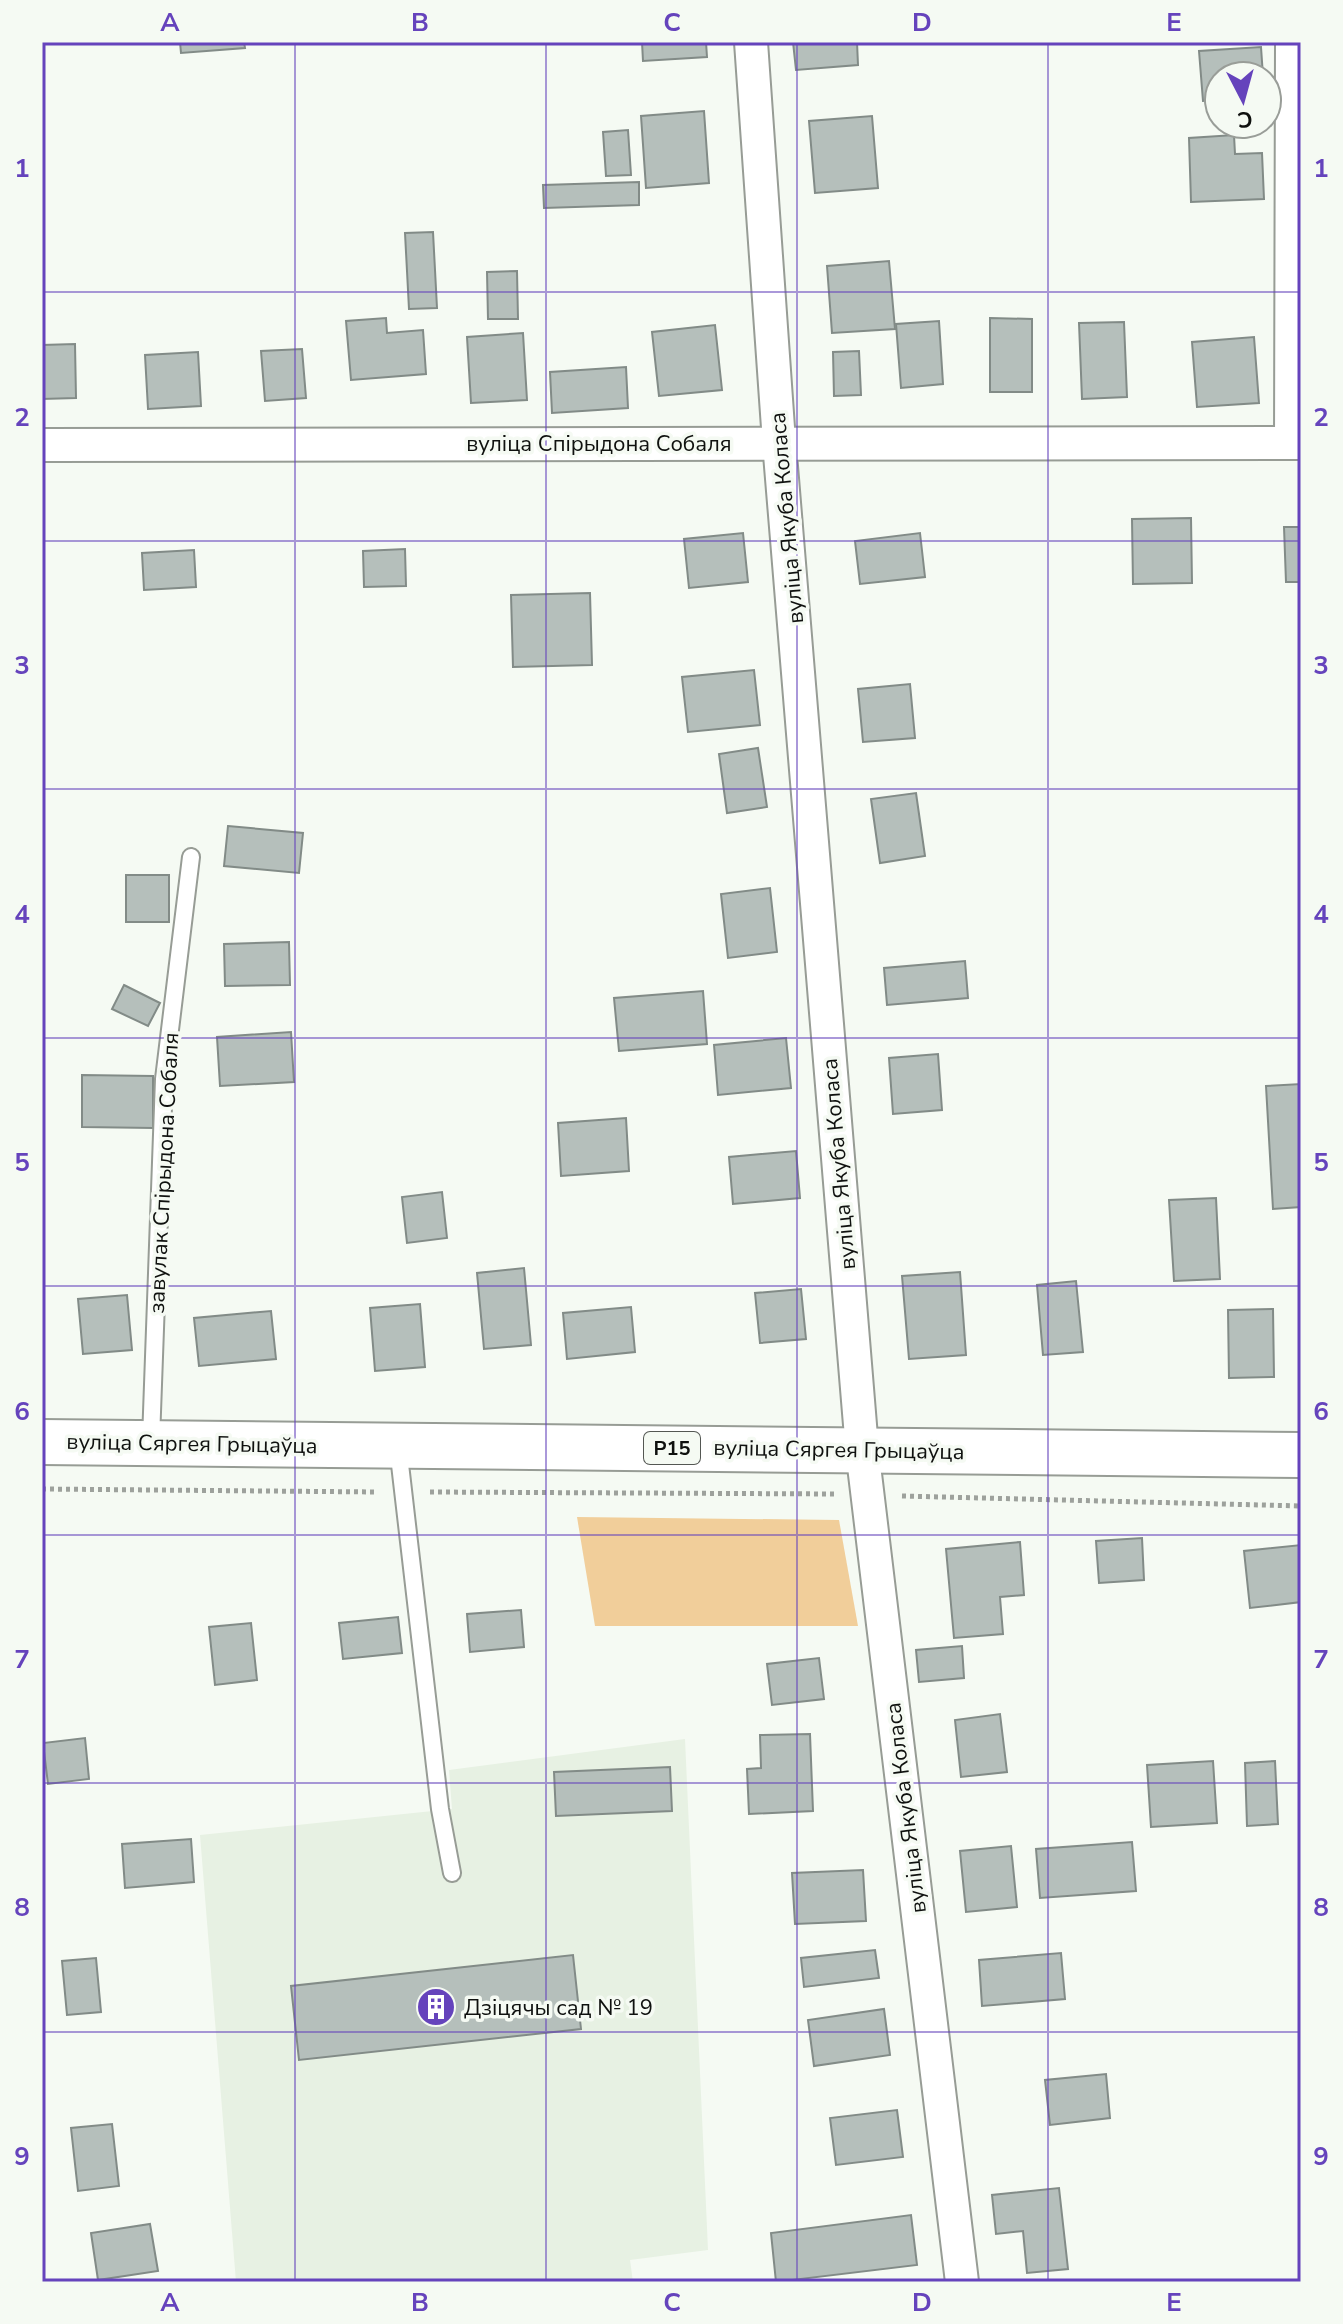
<svg xmlns="http://www.w3.org/2000/svg" width="1343" height="2324" viewBox="0 0 1343 2324" font-family="'Nunito Sans',sans-serif">
	<style>
		.built { fill: #e7f1e3 }
		.green { fill: #f1ce9a }
		.building { fill: #b5bfbb; stroke: #828b87; stroke-width: 2 }
		.lines { fill: none; stroke-linecap: round; stroke-linejoin: round }
		.service-casing { stroke: #979c95; stroke-width: 20 }
		.minor-casing { stroke: #979c95; stroke-width: 36 }
		.primary-casing { stroke: #979c95; stroke-width: 48 }
		.path { stroke: #9da19c; stroke-width: 5; stroke-dasharray: 4 4; stroke-linecap: butt }
		.service { stroke: #fff; stroke-width: 16 }
		.minor { stroke: #fff; stroke-width: 32 }
		.primary { stroke: #fff; stroke-width: 44 }
		.grid { fill: none; stroke: #6543bc; stroke-width: 2; stroke-opacity: 0.55 }
		.labels { text-anchor: middle; stroke-width: 7; stroke-linejoin: round; paint-order: stroke }
		.shield { fill: #f5faf3; stroke: #545753; stroke-width: 2 }
		.shield-label { font-size: 20px; font-weight: bold; fill: #0f110f }
		.street-label { font-size: 22px; fill: #0f110f; stroke: #f5faf3 }
		.poi-label { font-size: 22px; fill: #0f110f; stroke: #f5faf3; text-anchor: start }
		.neatline { fill: none; stroke: #6543bc; stroke-width: 3 }
		.grid-label { font-size: 26px; text-anchor: middle; font-weight: bold; fill: #6543bc }
	</style>
	<rect width="100%" height="100%" fill="#f5faf3"/>
	<path class="built" d="M685,1739l23,511 -78,10 3,22h-397l-36,-447 252,-26 -3,-39z"/>
	<path class="green" d="M577,1517l262,3 19,106h-263z"/>
	<g class="building">
		<path d="M180,42h64l1,6 -64,5z"/>
		<path d="M642,42h64l1,15 -64,4z"/>
		<path d="M793,42h64l1,23 -62,5z"/>
		<path d="M1261,47l2,29h-44v24l-16,1 -4,-50z"/>
		<path d="M704,111l5,72 -63,5 -5,-72z"/>
		<path d="M872,116l6,72 -63,5 -6,-72z"/>
		<path d="M628,130l3,45 -25,1 -3,-44z"/>
		<path d="M1234,135l1,19 27,-1 2,46 -73,3 -2,-64z"/>
		<path d="M639,182v23l-95,3 -1,-23z"/>
		<path d="M433,232l4,76 -28,1 -4,-76z"/>
		<path d="M889,261l6,68 -63,4 -5,-67z"/>
		<path d="M517,271l1,48h-30l-1,-47z"/>
		<path d="M386,318l1,15 36,-3 3,44 -75,6 -5,-59z"/>
		<path d="M990,318l42,1v73h-42z"/>
		<path d="M939,321l4,63 -42,4 -5,-64z"/>
		<path d="M1124,322l3,75 -45,2 -3,-76z"/>
		<path d="M715,325l7,65 -63,6 -7,-64z"/>
		<path d="M523,333l4,67 -56,3 -4,-66z"/>
		<path d="M1254,337l5,66 -62,4 -5,-65z"/>
		<path d="M75,344l1,54 -34,1v-54z"/>
		<path d="M302,349l4,49 -41,3 -4,-50z"/>
		<path d="M859,351l2,44 -27,1 -1,-44z"/>
		<path d="M198,352l3,54 -53,3 -3,-54z"/>
		<path d="M626,367l2,41 -76,5 -2,-41z"/>
		<path d="M1191,518l1,65 -59,1 -1,-65z"/>
		<path d="M1284,527h17v55h-15z"/>
		<path d="M743,533l5,49 -59,6 -5,-49z"/>
		<path d="M920,533l5,44 -65,7 -5,-43z"/>
		<path d="M405,549l1,37 -42,1 -1,-36z"/>
		<path d="M194,550l2,37 -52,3 -2,-37z"/>
		<path d="M590,593l2,72 -79,2 -2,-72z"/>
		<path d="M754,670l6,55 -72,7 -6,-55z"/>
		<path d="M910,684l5,54 -52,4 -5,-53z"/>
		<path d="M758,748l9,59 -40,6 -8,-59z"/>
		<path d="M916,793l9,63 -45,7 -9,-64z"/>
		<path d="M228,826l75,7 -4,40 -75,-7z"/>
		<rect x="126" y="875" width="43" height="47"/>
		<path d="M770,888l7,64 -49,6 -7,-64z"/>
		<path d="M289,942l1,43 -65,1 -1,-42z"/>
		<path d="M965,961l3,37 -81,7 -3,-37z"/>
		<path d="M124,985l36,18 -12,23 -36,-17z"/>
		<path d="M703,991l4,53 -88,7 -5,-53z"/>
		<path d="M291,1032l3,50 -74,4 -3,-49z"/>
		<path d="M786,1038l5,50 -73,7 -4,-50z"/>
		<path d="M938,1054l4,56 -49,4 -4,-56z"/>
		<path d="M82,1075l71,1v52l-71,-1z"/>
		<path d="M1301,1084v123l-28,2 -7,-123z"/>
		<path d="M626,1118l3,53 -68,5 -3,-53z"/>
		<path d="M796,1151l4,47 -67,6 -4,-47z"/>
		<path d="M442,1192l5,46 -40,5 -5,-46z"/>
		<path d="M1216,1198l4,81 -46,2 -5,-81z"/>
		<path d="M524,1268l7,77 -47,4 -7,-76z"/>
		<path d="M960,1272l6,83 -57,4 -7,-83z"/>
		<path d="M1076,1281l7,71 -40,3 -6,-70z"/>
		<path d="M801,1289l5,50 -46,4 -5,-50z"/>
		<path d="M127,1295l5,55 -49,4 -5,-55z"/>
		<path d="M420,1304l5,63 -50,4 -5,-63z"/>
		<path d="M631,1307l4,45 -68,7 -4,-46z"/>
		<path d="M1273,1309l1,68 -45,1 -1,-68z"/>
		<path d="M271,1311l5,48 -77,7 -5,-48z"/>
		<path d="M1142,1538l2,42 -45,3 -3,-42z"/>
		<path d="M1020,1542l4,53 -24,2 3,37 -49,4 -8,-89z"/>
		<path d="M1301,1545v57l-51,6 -6,-57z"/>
		<path d="M521,1610l3,37 -54,5 -3,-38z"/>
		<path d="M398,1617l4,36 -59,6 -4,-36z"/>
		<path d="M251,1623l6,57 -42,5 -6,-58z"/>
		<path d="M962,1646l2,32 -45,4 -3,-32z"/>
		<path d="M819,1658l5,41 -52,6 -5,-41z"/>
		<path d="M1000,1714l7,58 -46,5 -6,-57z"/>
		<path d="M810,1734l3,77 -64,3 -2,-45 14,-1 -1,-33z"/>
		<path d="M85,1738l4,41 -41,5 -5,-41z"/>
		<path d="M1213,1761l4,62 -66,4 -4,-62z"/>
		<path d="M1275,1761l3,63 -31,2 -2,-63z"/>
		<path d="M670,1767l2,44 -116,5 -2,-44z"/>
		<path d="M191,1839l3,43 -69,6 -3,-44z"/>
		<path d="M1132,1842l4,49 -96,7 -4,-49z"/>
		<path d="M1011,1846l6,61 -51,5 -6,-61z"/>
		<path d="M863,1870l3,51 -71,3 -3,-51z"/>
		<path d="M875,1950l4,28 -75,9 -3,-29z"/>
		<path d="M1061,1953l4,46 -83,7 -3,-46z"/>
		<path d="M573,1955l8,74 -282,31 -8,-74z"/>
		<path d="M96,1958l5,54 -34,3 -5,-54z"/>
		<path d="M884,2009l6,46 -76,11 -6,-46z"/>
		<path d="M1106,2074l4,44 -60,7 -5,-45z"/>
		<path d="M897,2110l6,47 -67,8 -6,-47z"/>
		<path d="M112,2124l7,62 -41,5 -7,-63z"/>
		<path d="M1059,2188l9,81 -41,4 -4,-42 -27,3 -4,-39z"/>
		<path d="M911,2215l6,50 -141,17 -5,-49z"/>
		<path d="M150,2224l8,47 -60,9 -7,-47z"/>
	</g>
	<g class="lines">
		<defs>
			<g id="service">
				<path d="M151,1440l13,-361 27,-222"/>
				<path d="M398,1447l42,362 12,64"/>
			</g>
			<g id="minor">
				<path d="M751,42l28,400 83,1007 100,833"/>
				<path d="M1291,443l1,-401"/>
				<path d="M42,445l1259,-2"/>
			</g>
			<path id="primary" d="M42,1442l1259,13"/>
		</defs>
		<use href="#service" class="service-casing"/>
		<use href="#minor" class="minor-casing"/>
		<use href="#primary" class="primary-casing"/>
		<g class="path">
			<path d="M42,1489l334,3"/>
			<path d="M430,1492l406,2"/>
			<path d="M902,1496l399,10"/>
		</g>
		<use href="#service" class="service"/>
		<use href="#minor" class="minor"/>
		<use href="#primary" class="primary"/>
	</g>
	<path class="grid" d="M295,42v2240M546,42v2240M797,42v2240M1048,42v2240M42,292h1259M42,541h1259M42,789h1259M42,1038h1259M42,1286h1259M42,1535h1259M42,1783h1259M42,2032h1259"/>
	<defs>
		<symbol id="building-disc" viewBox="-11 -11 22 22"><circle r="9.5" fill="#6543bc" stroke="#f5faf3"/><path d="M-4-6H4V6H1V3H-1V6H-4ZM-2.5-4.3h1.7v1.8h-1.7ZM.8-4.3h1.7v1.8H.8ZM-2.5-1h1.7V.8h-1.7ZM.8-1h1.7V.8H.8Z" fill="#fff"/></symbol>
	</defs>
	<g fill-rule="evenodd">
		<use href="#building-disc" x="414" y="1985" width="44" height="44"/>
	</g>
	<g class="labels">
		<rect class="shield" x="644" y="1432" width="56" height="32" rx="6"/>
		<g class="shield-label">
			<text x="672" y="1455">Р15</text>
		</g>
		<g class="street-label">
			<text x="599" y="451">вуліца Спірыдона Собаля</text>
			<text transform="translate(786 518) rotate(-95)" y="8">вуліца Якуба Коласа</text>
			<text transform="translate(838 1164) rotate(-95)" y="8">вуліца Якуба Коласа</text>
			<text transform="translate(163 1173) rotate(-87)" y="8">завулак Спірыдона Собаля</text>
			<text transform="translate(192 1443) rotate(1)" y="8">вуліца Сяргея Грыцаўца</text>
			<text transform="translate(839 1449) rotate(1)" y="8">вуліца Сяргея Грыцаўца</text>
			<text transform="translate(905 1808) rotate(-97)" y="8">вуліца Якуба Коласа</text>
		</g>
		<g class="poi-label">
			<text x="464" y="2015">Дзіцячы сад № 19</text>
		</g>
	</g>
	<rect width="1343" height="2324" fill="none" stroke="#f5faf3" stroke-width="88"/>
	<g transform="translate(1243 100) rotate(174)"><circle r="38" fill="#f5faf3" stroke="#999d98" stroke-width="2"/>
	<path d="M0-6L14 30L0 20L-14 30Z" fill="#6543bc"/>
	<text y="-12" font-size="22" font-weight="bold" text-anchor="middle" fill="#0f110f">С</text>
	</g>
	<rect x="44" y="44" width="1255" height="2236" class="neatline"/>
	<g class="grid-label">
		<text x="170" y="31">A</text>
		<text x="420" y="31">B</text>
		<text x="672" y="31">C</text>
		<text x="922" y="31">D</text>
		<text x="1174" y="31">E</text>
		<text x="22" y="177">1</text>
		<text x="1321" y="177">1</text>
		<text x="22" y="426">2</text>
		<text x="1321" y="426">2</text>
		<text x="22" y="674">3</text>
		<text x="1321" y="674">3</text>
		<text x="22" y="923">4</text>
		<text x="1321" y="923">4</text>
		<text x="22" y="1171">5</text>
		<text x="1321" y="1171">5</text>
		<text x="22" y="1420">6</text>
		<text x="1321" y="1420">6</text>
		<text x="22" y="1668">7</text>
		<text x="1321" y="1668">7</text>
		<text x="22" y="1916">8</text>
		<text x="1321" y="1916">8</text>
		<text x="22" y="2165">9</text>
		<text x="1321" y="2165">9</text>
		<text x="170" y="2311">A</text>
		<text x="420" y="2311">B</text>
		<text x="672" y="2311">C</text>
		<text x="922" y="2311">D</text>
		<text x="1174" y="2311">E</text>
	</g>
</svg>
